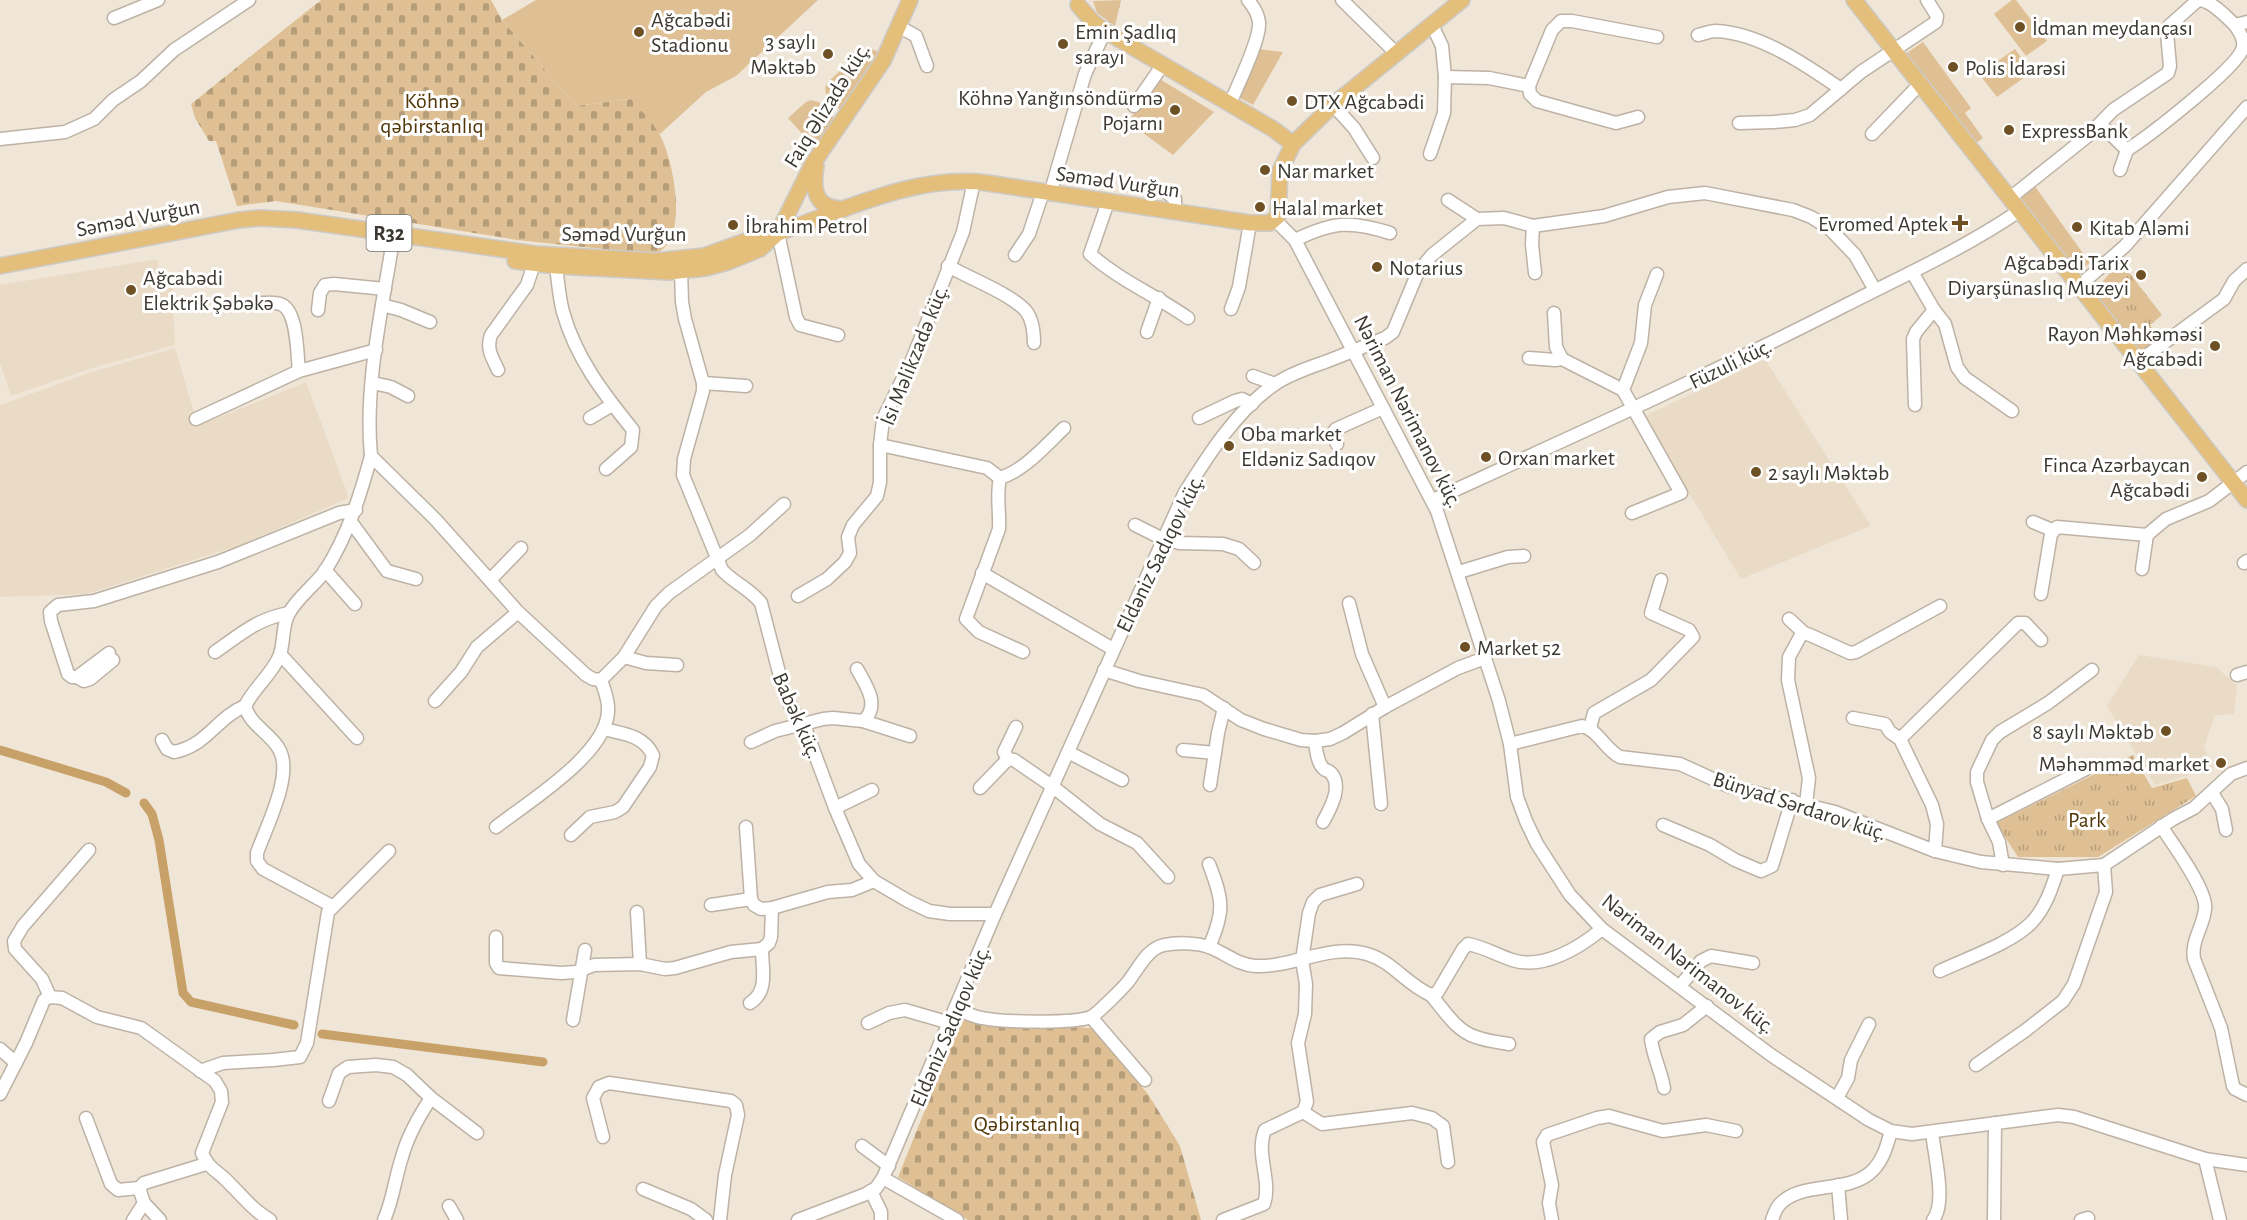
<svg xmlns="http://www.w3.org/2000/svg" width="2247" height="1220" viewBox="0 0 2247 1220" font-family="'Alegreya Sans',sans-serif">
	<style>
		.built { fill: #e9dbc6 }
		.grass { fill: #dfc095 }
		.cemetery { fill: url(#cemetery-stones) }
		.park { fill: url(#park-tufts) }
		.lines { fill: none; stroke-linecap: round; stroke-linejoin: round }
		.canal { stroke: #c8a169; stroke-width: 9 }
		.minor-casing { stroke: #bdb2a5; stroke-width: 15 }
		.major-casing { stroke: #cccbca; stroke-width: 18 }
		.minor { stroke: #fff; stroke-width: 12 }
		.major { stroke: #e4be7b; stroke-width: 15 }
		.poi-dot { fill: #6d5024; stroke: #fff; stroke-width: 2 }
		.labels { text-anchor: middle; stroke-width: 6; stroke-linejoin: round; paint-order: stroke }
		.shield { fill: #fff; stroke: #767470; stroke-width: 1.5 }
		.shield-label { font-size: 21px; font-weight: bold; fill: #3c3832 }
		.poi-label { font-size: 22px; fill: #3c3832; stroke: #fff; text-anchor: start }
		.park-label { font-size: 22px; fill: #513608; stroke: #fff }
		.street-label { font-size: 22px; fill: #3c3832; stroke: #fff }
	</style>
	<defs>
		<pattern id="cemetery-stones" width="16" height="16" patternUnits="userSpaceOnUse" patternTransform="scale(1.5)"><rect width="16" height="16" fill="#dfc095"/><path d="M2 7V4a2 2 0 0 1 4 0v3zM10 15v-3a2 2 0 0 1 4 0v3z" fill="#b69d7a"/></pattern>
		<pattern id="park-tufts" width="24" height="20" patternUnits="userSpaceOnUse" patternTransform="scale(1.5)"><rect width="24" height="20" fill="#dfc095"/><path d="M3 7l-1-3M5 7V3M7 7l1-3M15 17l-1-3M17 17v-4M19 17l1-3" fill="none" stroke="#b69d7a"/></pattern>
	</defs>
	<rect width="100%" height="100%" fill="#f0e6d7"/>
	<g class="built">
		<path d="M158,259l1,26 13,-1 3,61 -83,23 -81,28 -11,-33v-78z"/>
		<path d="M175,348l23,78 108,-44 43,116 -112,48 -150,48 -87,3v-192l92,-33z"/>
		<path d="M1765,359l106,167 -130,53 -98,-162z"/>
		<path d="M2139,655l77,12 21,19 -3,28 -19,1 -11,32 9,21 -58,17 -48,-79z"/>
	</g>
	<g class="grass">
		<path d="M536,0h282l-82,76 -30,16 -46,42 -30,-35 -54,7 -74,-86z"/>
		<path d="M2012,0h4l31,41 -21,15 -32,-42z"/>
		<path d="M1923,42l48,66 -6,5 18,25 -9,7 -70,-90z"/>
		<path d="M869,48l11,4 -39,59c-8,-9 -20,-16 -14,-28l32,-30z"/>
		<path d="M1259,49l24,3 -30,53 -13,-7z"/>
		<path d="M2015,49l17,23 -35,25 -18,-23z"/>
		<path d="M1158,78l56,34 -41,43 -45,-33z"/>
		<path d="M811,100l8,2 15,16 -19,30 -27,-30 18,-16z"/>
		<path d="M2034,185l56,78 -13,10 -60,-75z"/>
	</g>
	<g class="cemetery">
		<path d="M321,0h170l11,20 74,86 55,-7c9,11 22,23 29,36 13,25 27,93 3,114 -3,3 -8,4 -13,5l-133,-14 -241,-39 -39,5 -21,-65h-7l-14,-23 -4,-14z"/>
		<path d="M962,1018l28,6 102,4 56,66 32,52 21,74h-233l-70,-43z"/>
	</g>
	<g class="park">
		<path d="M1121,0l-6,26 -18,-13 -4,-12z"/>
		<path d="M2120,261l42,54 -12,10 12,16 -19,14 -50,-62z"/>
		<path d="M2133,755l19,33 35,-10 9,18 -98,61h-80l-22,-34z"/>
	</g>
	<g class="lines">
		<g class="canal">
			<path d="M0,750l106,32 20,11"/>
			<path d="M144,803l8,11 7,26 24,153 8,9 103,23"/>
			<path d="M322,1034l221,28"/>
		</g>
		<defs>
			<g id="minor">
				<path d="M1342,0l55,54"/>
				<path d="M2200,0c14,3 24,15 35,25l12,-3"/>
				<path d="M114,18l44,-18"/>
				<path d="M898,26l18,10 11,30"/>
				<path d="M1698,35c5,-1 12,-4 18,-4 44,2 90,34 125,58"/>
				<path d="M1445,77l44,1 40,8"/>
				<path d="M1230,104c7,-18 31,-65 29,-82 -1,-9 -6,-16 -11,-22"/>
				<path d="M1333,105l21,23 19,30"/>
				<path d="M1134,106l28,-40"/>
				<path d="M1638,117l-22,6 -79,-22 -7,-7 -1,-8 23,-56 9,-9h11l85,16"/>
				<path d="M1739,123l35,-1 21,-2 15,-5 51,-43 75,-50 1,-6 -10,-16"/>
				<path d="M2100,124l27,26c22,-14 107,-80 115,-100 4,-9 -2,-17 -7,-25"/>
				<path d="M1872,134l48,-50"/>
				<path d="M0,139l65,-7 29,-13 19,-19 28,-19 33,-31 75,-50"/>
				<path d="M1430,154l14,-41 1,-36 -3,-31 -10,-21"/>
				<path d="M2120,170l7,-20"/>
				<path d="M1166,192l9,7v12"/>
				<path d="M1050,194l35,-120 20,-43"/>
				<path d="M2010,198l79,-63 24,-25 55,-37 2,-7 -3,-33 2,-7 29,-26"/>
				<path d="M1448,200l29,19"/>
				<path d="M1108,202l-18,52c29,26 67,42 98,64"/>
				<path d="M1275,220l20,20 142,271 62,190 11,43 7,53 9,24 11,23 33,51 32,34 169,126 98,65 22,11 21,3 146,-19 16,2 131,42 42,6"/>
				<path d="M1533,226l-1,18 3,29"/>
				<path d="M778,233l18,84 4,8 38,10"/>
				<path d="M394,234c-11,71 -30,150 -23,222l65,64 82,92 68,63 7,4 8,1"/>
				<path d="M1295,240c37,-18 55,-20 95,-7"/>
				<path d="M1015,255l14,-21 14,-42"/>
				<path d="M556,266c2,15 3,31 7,46 13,46 40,81 70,118l-2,17 -25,22"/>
				<path d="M948,266c21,12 63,28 78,45 7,9 8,21 8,32"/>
				<path d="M681,271l1,31 3,17 18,64v8l-19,68 -1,16 39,95c12,13 28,19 39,33l22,85 9,21 12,16 31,83 24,56 15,17 34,20 21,10 21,3h45"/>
				<path d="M1912,272l22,38 11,14 12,43 8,11 47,33"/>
				<path d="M2079,286l46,-40 122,-139"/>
				<path d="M261,303c6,0 14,-1 19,1 18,5 17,51 19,67"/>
				<path d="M382,305l19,5 29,12"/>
				<path d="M1231,309l8,-22 11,-64"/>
				<path d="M318,310l2,-17 5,-8 9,-1 51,5"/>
				<path d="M1554,313l2,34 6,12"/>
				<path d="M1147,332l12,-34"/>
				<path d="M1529,358l26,2 7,-1 61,31 58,103 -49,20"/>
				<path d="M2138,362l86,-63 10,-18 13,-12"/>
				<path d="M498,370c-6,-13 -12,-21 -7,-35l36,-50 7,-21"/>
				<path d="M1253,376l22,8"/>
				<path d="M373,383l18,4 17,9"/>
				<path d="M703,383l43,3"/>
				<path d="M1623,390l18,-47 4,-38 12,-31"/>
				<path d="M1915,405l-2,-66 3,-7 18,-22"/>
				<path d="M590,418l22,-13"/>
				<path d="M1199,418l36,-17 7,-2 10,5"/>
				<path d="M196,419l103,-48 77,-21"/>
				<path d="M1337,444l-5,-10 4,-5 47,-21"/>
				<path d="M880,445l107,23 13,10c-4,17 0,33 -1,51l-33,90 13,13 44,20"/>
				<path d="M1000,478c25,-8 45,-32 64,-50"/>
				<path d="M1433,500c138,-63 276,-125 411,-194 59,-30 121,-58 175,-95"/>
				<path d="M351,522l36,49 29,8"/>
				<path d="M2033,522l19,8"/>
				<path d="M1135,525l28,14 16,4 44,1 16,5 15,14"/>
				<path d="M2244,563l3,-2"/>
				<path d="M2142,569l5,-34"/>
				<path d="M325,570l30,34"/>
				<path d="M1459,572l49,-15 16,-1"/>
				<path d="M982,573l131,76"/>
				<path d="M490,580l31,-32"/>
				<path d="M2041,594l10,-60 6,-7 90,8 19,-16 43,-18 38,-29"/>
				<path d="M798,596l29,-17 18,-17 5,-9 -2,-16 5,-12 24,-29 3,-14v-37l3,-26 29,-59 51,-128 11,-51"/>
				<path d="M1349,603l13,51 23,53"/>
				<path d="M1789,619l15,14"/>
				<path d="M215,652c27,-19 42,-33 74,-39"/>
				<path d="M109,653l-32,24h-5l-4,-3 -17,-53 -1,-9 8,-7 36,-4 124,-39 121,-49 17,-3"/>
				<path d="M281,655l76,83"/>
				<path d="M624,657l22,6 31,2"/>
				<path d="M1104,670l35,11 64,14 38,25 23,9 37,11 14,1 15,-2 13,-6 42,-26 73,-39 27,-10"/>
				<path d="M2237,675l10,-3"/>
				<path d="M77,677l7,4 6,-2 23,-19"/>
				<path d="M601,680l23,-23 32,-51 13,-13 81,-58 34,-31"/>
				<path d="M435,701l26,-29 16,-25 41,-35"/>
				<path d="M1372,714l9,90"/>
				<path d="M1853,718l32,6 5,8 10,7 32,66 5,19 -2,27"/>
				<path d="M863,721l47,15"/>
				<path d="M1590,728l4,-15 57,-33 42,-43 -4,-7 -38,-17 10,-33"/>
				<path d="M1900,739l118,-116h7l16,17"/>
				<path d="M162,740l5,9 7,3c34,-7 42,-34 71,-46"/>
				<path d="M1315,741c1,8 2,21 8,27 6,6 2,-1 8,5 12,14 -1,36 -8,49"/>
				<path d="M751,742l24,-11 48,-12 10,-1 30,3c18,-15 3,-36 -6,-52"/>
				<path d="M1510,744l72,-18c16,4 23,23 38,31l60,7 48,22 107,26 100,39 46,11 77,7 46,-4 69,-46 21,-11 37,-34 16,-6"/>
				<path d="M1183,750l32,3"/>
				<path d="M1068,752l54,28"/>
				<path d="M1008,759l-4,-7 12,-25"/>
				<path d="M1210,785l8,-52 6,-25"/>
				<path d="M980,788l28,-29 6,1 38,26 48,38 37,19 31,34"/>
				<path d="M2212,793l10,16 4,21"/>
				<path d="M1806,804l3,-26 -21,-98 1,-23 12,-22 3,-2 6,2 40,18 6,-1 84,-46"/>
				<path d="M835,808l37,-18"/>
				<path d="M1988,819l98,-50"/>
				<path d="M1663,825l47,20 25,15 26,11 11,-5 20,-66"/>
				<path d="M2161,826c11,17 47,65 44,83 -2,19 -14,31 -11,50l27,69 12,58 2,3 12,6"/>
				<path d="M496,827c32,-25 111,-73 112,-116 1,-11 -4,-22 -7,-31"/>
				<path d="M746,827l5,72 3,6 7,4 11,-1 56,-16 24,-2 22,-9"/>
				<path d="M571,835l19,-18 25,-5 8,-5 27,-40 3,-12c-10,-20 -29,-21 -49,-26"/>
				<path d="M1209,864c14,36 16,47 0,83"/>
				<path d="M2003,865l-4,-23 -11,-23 -11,-37v-10l15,-32 8,-8 48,-29 44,-33"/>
				<path d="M711,905l40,-6"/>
				<path d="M332,906l-69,-37 -6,-8v-8c9,-26 37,-79 22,-104 -9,-16 -29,-24 -34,-43 9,-18 26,-31 34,-49 6,-13 2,-30 10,-44 9,-16 26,-28 36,-42 23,-36 35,-75 46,-115"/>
				<path d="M637,912l3,52"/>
				<path d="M496,937v26l3,5 62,5 15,-1 18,-7 46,-1 25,5 10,-1 56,-16 31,-3 7,-6 2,-6 1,-29"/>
				<path d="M1940,971c25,-12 72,-28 91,-48 14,-14 21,-35 27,-54"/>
				<path d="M1680,986l21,-25 10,-5 42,7"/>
				<path d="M1431,995c13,15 25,36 45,42 10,4 22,5 33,7"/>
				<path d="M50,997l-8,-18 -27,-30 -1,-8 9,-15 66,-76"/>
				<path d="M750,1003c19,-12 12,-34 12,-54"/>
				<path d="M957,1009c8,3 17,8 25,9 19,4 92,6 109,-1 6,-3 31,-28 36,-34 11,-13 19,-34 37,-38 13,-3 33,-2 45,2 16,6 29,18 46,19 37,2 75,-23 112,-12 25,7 40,31 64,41l6,-2 3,-5 23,-39 5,-5c16,3 29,11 44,16 31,10 67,-12 90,-31"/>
				<path d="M1091,1017l54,63"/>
				<path d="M573,1020l12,-70"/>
				<path d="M868,1023l21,-10 16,-3 45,13"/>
				<path d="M0,1049l16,14"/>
				<path d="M1976,1065l50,-35 37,-29 11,-17 32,-92 -2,-27"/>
				<path d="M200,1071l23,-8 50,-3 27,-3 7,-14 21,-131 61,-61"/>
				<path d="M1664,1088c-3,-17 -11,-32 -13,-49l9,-7 23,-7 24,-19"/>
				<path d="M0,1094l26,-51 18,-43 6,-3 12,1 35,19 44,11 74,53 6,10 1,11 -20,51c5,13 13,17 22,25 16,15 27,31 46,42"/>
				<path d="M1837,1098l11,-20 3,-18 18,-36"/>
				<path d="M329,1101l10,-28 9,-6 28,-2 17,2 14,8 24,23 46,35"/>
				<path d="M1303,1112l19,12 90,-11 20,5 11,8 5,36"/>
				<path d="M86,1118l25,66 7,6 21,-2"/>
				<path d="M1932,1132c2,22 15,71 1,88"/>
				<path d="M603,1137l-10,-39 6,-11 10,-4 122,18 5,4 2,10 -13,60 -5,45"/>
				<path d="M862,1146l27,20"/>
				<path d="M2205,1159l15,61"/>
				<path d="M883,1178l74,42"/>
				<path d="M1838,1185l3,35"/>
				<path d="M643,1189l48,20 15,11"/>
				<path d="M871,1191l10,21v8"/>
				<path d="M144,1203l16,17"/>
				<path d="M449,1206l8,14"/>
				<path d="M133,1220l11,-17 -5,-15 5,-5 62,-19"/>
				<path d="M384,1220c9,-20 11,-42 18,-63 6,-22 17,-41 29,-59"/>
				<path d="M798,1220l68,-26 10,-6 7,-10 112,-264 189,-420c24,-39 53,-84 91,-110 15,-10 33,-16 50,-22 21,-8 40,-16 60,-24l8,-6 25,-60 14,-17 45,-36 27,-1 29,8 71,-10 64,-19 37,-4 88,17 18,7 19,12 25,26 20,35"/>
				<path d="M1223,1220l41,-16c8,-23 -9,-50 1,-74l38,-18 4,-10 -9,-59 7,-29 1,-30 -4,-24 7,-47 4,-11 7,-7 37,-11"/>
				<path d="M1552,1220l-3,-17 3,-18 -9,-43 4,-7 50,-17 12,-2 54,15 43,-6 30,6"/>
				<path d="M1772,1220c2,-6 4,-12 8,-16 22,-24 71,-9 94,-35 10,-11 13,-24 17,-38"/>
				<path d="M1994,1220l1,-97"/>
				<path d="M2081,1220l7,-2"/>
			</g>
			<g id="major">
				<path d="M1854,0l393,500"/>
				<path d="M1078,5l15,17 12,9 168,98 20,15"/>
				<path d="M816,166c-4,24 -1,43 28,43"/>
				<path d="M515,261l41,5 113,6 37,-4 22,-6 32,-13 18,-16 34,-68 71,-104 27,-61"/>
				<path d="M0,266l239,-46 21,-2 37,2 238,34 121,7 48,-5 53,-19 21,-4c66,-23 138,-59 209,-50l263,40h20l8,-7 2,-45 13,-27 40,-39 129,-105"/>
			</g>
		</defs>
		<use href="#minor" class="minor-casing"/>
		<use href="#major" class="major-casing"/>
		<use href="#minor" class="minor"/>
		<use href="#major" class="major"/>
	</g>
	<g class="poi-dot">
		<circle cx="2020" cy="27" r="6"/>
		<circle cx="639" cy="32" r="6"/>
		<circle cx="1063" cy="44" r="6"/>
		<circle cx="828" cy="54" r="6"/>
		<circle cx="1953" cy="67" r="6"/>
		<circle cx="1292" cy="101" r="6"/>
		<circle cx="1175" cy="110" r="6"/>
		<circle cx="2009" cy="130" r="6"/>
		<circle cx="1265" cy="170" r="6"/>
		<circle cx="1260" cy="207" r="6"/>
		<path d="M1957 214h6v6h6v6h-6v6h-6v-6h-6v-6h6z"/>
		<circle cx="733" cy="225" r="6"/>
		<circle cx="2077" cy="227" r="6"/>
		<circle cx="1377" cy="267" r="6"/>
		<circle cx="2141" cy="275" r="6"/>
		<circle cx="131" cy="290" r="6"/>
		<circle cx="2215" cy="346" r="6"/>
		<circle cx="1229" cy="446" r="6"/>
		<circle cx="1486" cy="457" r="6"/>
		<circle cx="1756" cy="472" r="6"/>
		<circle cx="2202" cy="477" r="6"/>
		<circle cx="1465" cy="647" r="6"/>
		<circle cx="2166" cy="731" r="6"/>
		<circle cx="2221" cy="763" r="6"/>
	</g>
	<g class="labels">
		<rect class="shield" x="366.5" y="215" width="45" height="36" rx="4.5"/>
		<g class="shield-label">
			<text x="389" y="240">R32</text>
		</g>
		<g class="poi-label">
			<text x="651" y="27">Ağcabədi<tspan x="651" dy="25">Stadionu</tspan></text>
			<text x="2032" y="35">İdman meydançası</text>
			<text x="1075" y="39">Emin Şadlıq<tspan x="1075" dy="25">sarayı</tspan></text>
			<text x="816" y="49" text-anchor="end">3 saylı<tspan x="816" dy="25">Məktəb</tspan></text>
			<text x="1965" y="75">Polis İdarəsi</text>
			<text x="1163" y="105" text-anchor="end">Köhnə Yanğınsöndürmə<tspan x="1163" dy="25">Pojarnı</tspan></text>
			<text x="1304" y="109">DTX Ağcabədi</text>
			<text x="2021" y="138">ExpressBank</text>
			<text x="1277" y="178">Nar market</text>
			<text x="1272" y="215">Halal market</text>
			<text x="1948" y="231" text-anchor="end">Evromed Aptek</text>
			<text x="745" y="233">İbrahim Petrol</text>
			<text x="2089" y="235">Kitab Aləmi</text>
			<text x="2129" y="270" text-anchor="end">Ağcabədi Tarix<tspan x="2129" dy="25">Diyarşünaslıq Muzeyi</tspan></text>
			<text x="1389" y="275">Notarius</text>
			<text x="143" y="285">Ağcabədi<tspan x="143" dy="25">Elektrik Şəbəkə</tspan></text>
			<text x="2203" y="341" text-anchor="end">Rayon Məhkəməsi<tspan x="2203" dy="25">Ağcabədi</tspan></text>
			<text x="1241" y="441">Oba market<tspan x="1241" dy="25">Eldəniz Sadıqov</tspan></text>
			<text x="1498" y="465">Orxan market</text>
			<text x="2190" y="472" text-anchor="end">Finca Azərbaycan<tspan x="2190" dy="25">Ağcabədi</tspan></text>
			<text x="1768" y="480">2 saylı Məktəb</text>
			<text x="1477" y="655">Market 52</text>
			<text x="2154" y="739" text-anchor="end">8 saylı Məktəb</text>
			<text x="2209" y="771" text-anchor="end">Məhəmməd market</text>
		</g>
		<g class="park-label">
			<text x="432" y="108">Köhnə<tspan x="432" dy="25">qəbirstanlıq</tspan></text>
			<text x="2087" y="827">Park</text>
			<text x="1027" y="1131">Qəbirstanlıq</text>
		</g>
		<g class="street-label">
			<text transform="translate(826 105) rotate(-58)" y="8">Faiq Əlizadə küç.</text>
			<text transform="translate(1118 181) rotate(8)" y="8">Səməd Vurğun</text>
			<text transform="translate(138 217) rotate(-11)" y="8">Səməd Vurğun</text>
			<text x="624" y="241">Səməd Vurğun</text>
			<text transform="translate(913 355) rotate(-68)" y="8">İsi Məlikzadə küç.</text>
			<text transform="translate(1730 363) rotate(-26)" y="8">Füzuli küç.</text>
			<text transform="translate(1409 411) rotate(63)" y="8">Nəriman Nərimanov küç.</text>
			<text transform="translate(1159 553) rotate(-64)" y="8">Eldəniz Sadıqov küç.</text>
			<text transform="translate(798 715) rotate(66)" y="8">Babək küç.</text>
			<text transform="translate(1800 805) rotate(18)" y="8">Bünyad Sərdarov küç.</text>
			<text transform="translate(1689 963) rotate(38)" y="8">Nəriman Nərimanov küç.</text>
			<text transform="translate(949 1026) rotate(-67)" y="8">Eldəniz Sadıqov küç.</text>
		</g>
	</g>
</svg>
